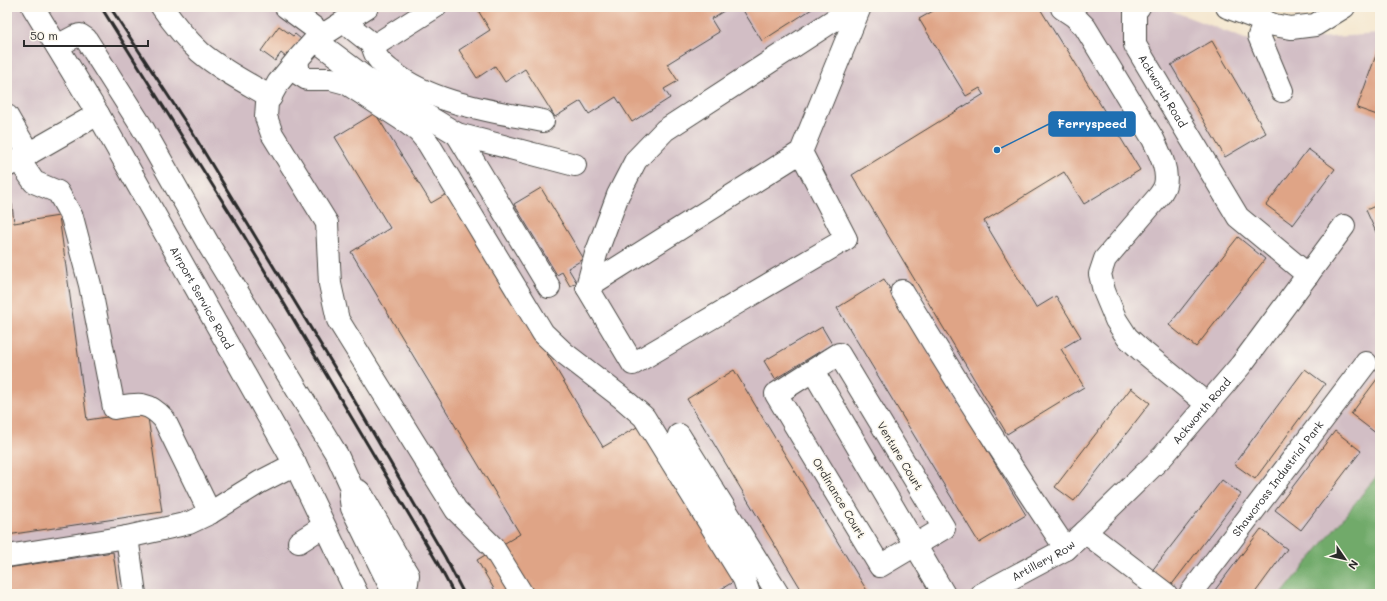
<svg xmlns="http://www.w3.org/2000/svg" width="1387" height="601" viewBox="0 0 1387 601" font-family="Mali,sans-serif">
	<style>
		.industrial { fill: #d2bec5 }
		.forest { fill: #71aa6a; stroke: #4e6a4a }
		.building { fill: #dfa486 }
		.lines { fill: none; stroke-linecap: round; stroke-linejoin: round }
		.minor-casing { stroke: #494743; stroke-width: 24 }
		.minor { stroke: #fff; stroke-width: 22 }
		.rail { stroke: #2b2b2b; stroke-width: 3 }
		.labels { text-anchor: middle; stroke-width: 3.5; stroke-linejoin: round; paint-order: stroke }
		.street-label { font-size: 11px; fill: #2b2b2b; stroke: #fbf7ec }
		.leader { fill: none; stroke: #1f6fb2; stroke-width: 1.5 }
		.callout-dot { fill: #1f6fb2; stroke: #fbf7ec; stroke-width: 1.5 }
		.callout { fill: #1f6fb2; stroke: #1f6fb2; stroke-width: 1.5 }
		.callout-label { font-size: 12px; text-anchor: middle; font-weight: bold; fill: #fff }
	</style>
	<rect width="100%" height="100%" fill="#fbf7ec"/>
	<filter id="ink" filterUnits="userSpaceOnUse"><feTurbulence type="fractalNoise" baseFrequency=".025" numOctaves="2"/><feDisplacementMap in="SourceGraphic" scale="8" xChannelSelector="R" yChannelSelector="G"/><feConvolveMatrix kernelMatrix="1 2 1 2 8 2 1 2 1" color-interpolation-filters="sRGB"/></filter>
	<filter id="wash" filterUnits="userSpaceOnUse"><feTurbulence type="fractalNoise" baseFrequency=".012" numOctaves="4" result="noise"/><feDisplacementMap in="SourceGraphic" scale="16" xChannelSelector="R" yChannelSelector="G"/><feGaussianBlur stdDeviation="0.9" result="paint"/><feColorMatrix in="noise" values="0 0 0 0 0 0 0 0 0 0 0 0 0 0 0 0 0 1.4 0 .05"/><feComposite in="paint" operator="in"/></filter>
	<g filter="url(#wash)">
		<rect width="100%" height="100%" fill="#f4e6cd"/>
		<g class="industrial">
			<path d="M7,7h1155l91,35 127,-8v438l-98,122h-1275z"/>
			<path d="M1258,7h59l-15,10z"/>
		</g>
		<path class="forest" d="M1380,472v122h-98z"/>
		<g id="blocks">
			<g class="building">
				<path d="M486,7h244l-19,12 8,13 -52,32 11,17 -14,8 6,9 -38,24 -16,-25 -27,17 -8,-13 -26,16 -30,-48 -20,13 -10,-16 -18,12 -18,-28 31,-20 -11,-18z"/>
				<path d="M741,7h74l-53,34z"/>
				<path d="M940,7h99l24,39h2l75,124 -56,34 -20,-32 -80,49 52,87 20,-12 25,41 -20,12 23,38 -77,47 -155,-259 132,-81 -4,-6 -14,8 -47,-77z"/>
				<path d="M279,26l14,10 2,-2 6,5 -14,19 -6,-5 -6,8 -14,-10z"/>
				<path d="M1212,41l54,92 -41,24 -54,-92z"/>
				<path d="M1380,44v72l-23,-8z"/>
				<path d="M375,113l56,90 19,-11 153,255 51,-30 94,156 -35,21h-216l-20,-34 43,-26 -169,-282 39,-24 -55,-91z"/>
				<path d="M1308,149l27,20 -42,56 -27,-20z"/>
				<path d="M541,188l43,71 -16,9 9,15 -7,3 -8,-14 -5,3 -43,-71z"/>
				<path d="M12,204l2,19 45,-7 28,204 60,-9 15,101 -155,23v-330z"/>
				<path d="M1380,204v37l-14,-31z"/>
				<path d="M1238,237l27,22 -69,88 -27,-22z"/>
				<path d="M884,279l142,236 -47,28 -142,-235z"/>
				<path d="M822,327l10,17 -57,35 -11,-18z"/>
				<path d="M1305,369l20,15 -70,95 -21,-15z"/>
				<path d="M734,370l135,224h-65l-117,-195z"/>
				<path d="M1380,375v54l-3,5 -26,-20z"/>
				<path d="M1131,388l19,15 -76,98 -19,-14z"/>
				<path d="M1335,431l26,20 -60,79 -26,-20z"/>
				<path d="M1222,480l19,14 -71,93 -19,-15z"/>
				<path d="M1261,529l26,20 -33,45h-42z"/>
				<path d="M113,552l6,42h-112v-26z"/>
			</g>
		</g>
	</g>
	<g filter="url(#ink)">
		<use href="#blocks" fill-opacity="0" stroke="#494743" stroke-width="1"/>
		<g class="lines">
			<defs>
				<g id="minor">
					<path id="s1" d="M33,7l65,107 197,350 62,130"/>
					<path d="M162,7c11,16 24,32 38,45 21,18 47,31 71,45"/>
					<path d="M286,7l38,28"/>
					<path d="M367,7l-52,33 -18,20 -19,23 -11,20 -1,14 6,17 55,89 3,61 8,36 118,190 37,37 29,47"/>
					<path id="s2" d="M1139,7l-4,5v33l103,172 70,58"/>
					<path d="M1227,7l47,18 17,3 24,-3 29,-18"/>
					<path d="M1062,8l12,8 11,11 68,112c6,13 16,31 12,46 -1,4 -4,8 -6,11l-54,63 -5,15 4,17 12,29 11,17 14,13 66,54"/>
					<path d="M346,20l7,9 19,15 8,-2 55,-35"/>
					<path d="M1265,21l-6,15 23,55"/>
					<path d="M315,40l56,42 86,52 118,31"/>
					<path d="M372,44c1,3 2,8 4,11 3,7 9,11 15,16 41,33 101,40 152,50"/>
					<path d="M57,46l17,-9 6,-2 6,4 56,88 68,120 127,208 16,35 6,1 3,4 43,75 3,5 -1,8 -8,6h-4l-5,-3 -38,-78 -2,-14 3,-4"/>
					<path d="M297,60l2,14 8,5h24l15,4 57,37 16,12 9,11 115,190 21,20 57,44 23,20 100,162 5,15"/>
					<path d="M7,116l22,38"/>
					<path d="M457,134l92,153"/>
					<path d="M801,152l45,87 -213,125 -46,-77 214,-135 59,-145"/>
					<path d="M19,160l15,22 24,10 14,25 18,68 24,123c23,-4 33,-8 50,11l46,94"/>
					<path d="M7,166l91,-52"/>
					<path d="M587,287l9,-33 22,-59 18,-35 29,-30 189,-123"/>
					<path d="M902,291c52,87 107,173 164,258"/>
					<path d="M839,354l105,174 -64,38 -104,-172z"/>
					<path d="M813,371l131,223"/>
					<path d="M679,435l99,159"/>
					<path d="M1085,532l81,62"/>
					<path d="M127,537l8,57"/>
					<path d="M299,542l25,-16"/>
					<path d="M7,556l120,-19 62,-14 21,-10 50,-31 35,-18"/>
					<path id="s3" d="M982,594l84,-45 19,-17 78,-76 78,-91 103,-139"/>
					<path id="s4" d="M1190,594l176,-231"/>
				</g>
			</defs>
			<use href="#minor" class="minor-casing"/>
			<use href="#minor" class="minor"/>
			<g class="rail">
				<path d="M101,7l142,227 194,328 17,32"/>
				<path d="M110,7l82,125 155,256 98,169 19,37"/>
			</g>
		</g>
	</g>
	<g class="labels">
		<g class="street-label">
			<text dy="4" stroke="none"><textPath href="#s2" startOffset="93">Ackworth Road</textPath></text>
			<text dy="4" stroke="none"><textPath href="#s1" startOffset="336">Airport Service Road</textPath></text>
			<text dy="4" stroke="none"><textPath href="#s3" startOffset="289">Ackworth Road</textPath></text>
			<text transform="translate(900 456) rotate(59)" y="4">Venture Court</text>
			<text dy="4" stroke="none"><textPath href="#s4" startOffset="145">Shawcross Industrial Park</textPath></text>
			<text transform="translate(839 498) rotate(59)" y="4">Ordinance Court</text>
			<text dy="4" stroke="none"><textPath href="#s3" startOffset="70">Artillery Row</textPath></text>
		</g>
	</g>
	<path class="leader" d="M997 150L1049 124"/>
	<circle class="callout-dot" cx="997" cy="150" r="4"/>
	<rect class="callout" x="1049" y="112" width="86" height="24" rx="4"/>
	<g class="callout-label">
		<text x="1092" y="128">Ferryspeed</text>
	</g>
	<rect width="1387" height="601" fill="none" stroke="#fbf7ec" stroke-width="24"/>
	<g transform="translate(1345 559) rotate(124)" stroke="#fbf7ec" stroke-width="3" paint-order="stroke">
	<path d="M0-3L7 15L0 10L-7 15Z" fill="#2b2b2b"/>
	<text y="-6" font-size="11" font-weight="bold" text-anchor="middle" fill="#2b2b2b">N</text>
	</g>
	<path d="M24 40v6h124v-6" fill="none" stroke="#2b2b2b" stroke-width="2"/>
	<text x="30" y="40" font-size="12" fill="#2b2b2b" stroke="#fbf7ec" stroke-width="3" paint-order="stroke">50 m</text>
</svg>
